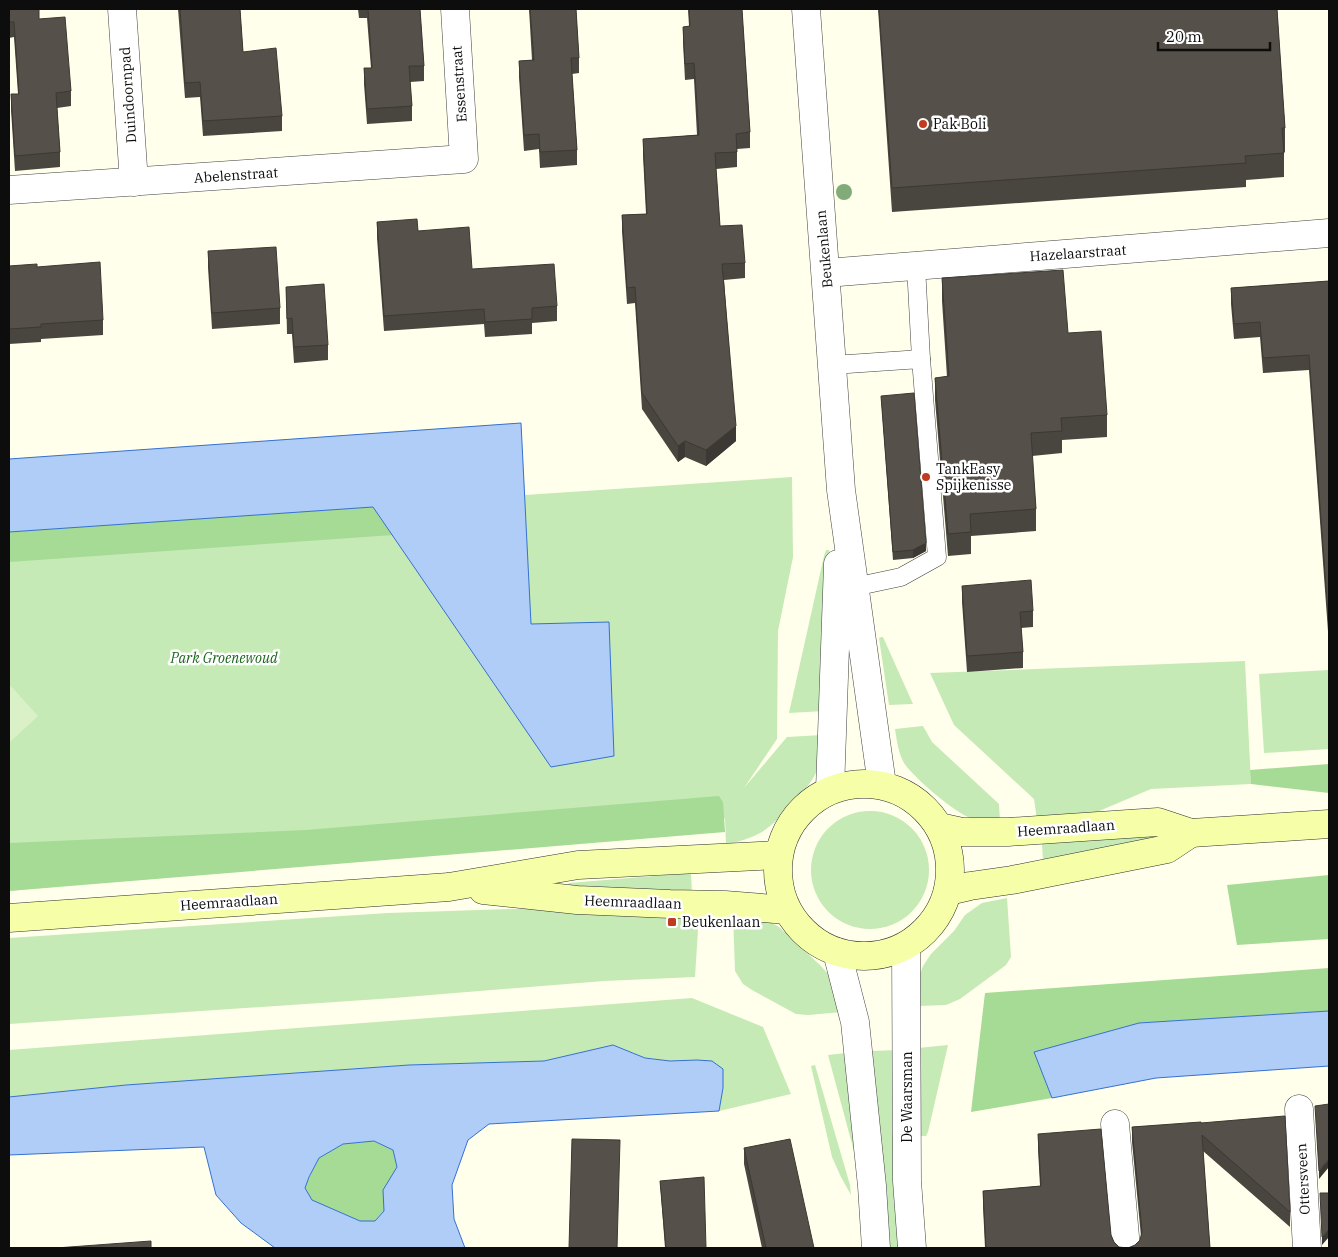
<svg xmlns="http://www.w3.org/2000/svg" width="1338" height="1257" viewBox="0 0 1338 1257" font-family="'IBM Plex Serif',serif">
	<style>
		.green { fill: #c5eab5 }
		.forest { fill: #a5db94 }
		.pitch { fill: #daf1c7 }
		.water { fill: #b0cdf8; stroke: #3571d0; fill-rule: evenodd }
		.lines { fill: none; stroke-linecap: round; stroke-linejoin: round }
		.lane-casing { stroke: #404040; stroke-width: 19 }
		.street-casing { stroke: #404040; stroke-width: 29 }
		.secondary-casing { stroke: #2f2f2f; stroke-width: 29 }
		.lane { stroke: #fff; stroke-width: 18 }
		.street { stroke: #fff; stroke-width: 28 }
		.secondary { stroke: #f6ffa7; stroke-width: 28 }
		.tree { fill: #82ab7a }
		.wall { fill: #49453f }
		.shaded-wall { fill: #3c3833 }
		.building { fill: #555049; stroke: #3c3833 }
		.poi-dot { fill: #c03c21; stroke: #fff; stroke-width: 2 }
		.labels { text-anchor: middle; stroke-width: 5; stroke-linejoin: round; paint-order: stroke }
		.street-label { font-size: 14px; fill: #0d0d0d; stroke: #fff }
		.poi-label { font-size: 14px; fill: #0d0d0d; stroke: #fff; text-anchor: start }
		.park-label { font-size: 14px; font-style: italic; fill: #1b661c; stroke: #fff }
	</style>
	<rect width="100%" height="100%" fill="#ffffec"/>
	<g class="green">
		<path d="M521,423l4,72 267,-18 1,80 -15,74 -1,108 -33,49 43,-51 35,-2c0,8 1,19 -1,27 -5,19 -41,59 -59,70 -11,6 -23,10 -36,12l-1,-26 -6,7 -710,66v-432z"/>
		<path d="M826,550h3l1,3 -6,158 -35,2 35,-157z"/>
		<path d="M881,637h2l30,67 -24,1 -10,-67z"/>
		<path d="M1245,661l6,123 -100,5 -66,28 -48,3 -3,-21 -80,-74 -24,-52z"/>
		<path d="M1329,670v79l-65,4 -5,-79z"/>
		<path d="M923,726l9,16 67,62 1,18c-9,-1 -19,-1 -27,-3 -16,-4 -60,-42 -69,-56 -6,-11 -7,-22 -9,-34z"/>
		<circle cx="870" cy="870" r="59"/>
		<path d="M1165,834l3,3 -125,25 -1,-19z"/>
		<path d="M691,873l1,21 -125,-7 2,-4z"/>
		<path d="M1007,898l4,59 -5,8 -46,34 -14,6 -27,1 -1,-27 5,-13 8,-12 23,-23 11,-16 17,-12z"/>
		<path d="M545,908l154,6 -4,63 -91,4 -210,17 -385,26v-86l379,-25z"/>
		<path d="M733,915l30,3 16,9 41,38 11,12 11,35 -34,3 -12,-1 -44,-24 -9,-6 -8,-13z"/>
		<path d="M692,998l71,29 28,67 -72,17 4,-23 -26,-28 -27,1 -25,-3 -32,-13 -69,16 -135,4 -283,20 -117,12v-47z"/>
		<path d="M948,1045l-20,87 -2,4h-9l1,-88z"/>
		<path d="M898,1050l-5,44 -1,32 8,122h-11l-18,-197z"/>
		<path d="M846,1053l12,99 -3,3 -27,-100z"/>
		<path d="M815,1065l35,120 1,10 -10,-18 -9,-20 -21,-91z"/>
	</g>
	<g class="forest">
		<path d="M373,507l20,28 -384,27v-30z"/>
		<path d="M1329,764v29l-78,-9 -1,-14z"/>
		<path d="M719,796l4,6 2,30 -716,59v-48l297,-13z"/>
		<path d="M1329,875v64l-92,6 -10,-60z"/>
		<path d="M1329,968v43l-190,12 -104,29 17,46 -81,14 14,-119z"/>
		<path d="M374,1141l19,9 4,17 -13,23v21l-9,10h-15l-48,-21 -7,-12 4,-11 10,-19 24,-14z"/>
	</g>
	<path class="pitch" d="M9,684l29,32 -29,27z"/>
	<g class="water">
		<path d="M521,423l10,201 78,-2 5,134 -63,11 -178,-260 -364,25v-73z"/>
		<path d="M1329,1011v55l-173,12 -104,20 -18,-46 105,-29z"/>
		<path d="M613,1045l32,13 25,3 27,-1 15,1 11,8v19l-4,23 -230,13 -21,16 -16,45 2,34 11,29h-190l-34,-25 -25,-28 -12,-48 -195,8v-58l117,-12 283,-20 135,-4zM374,1141l19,9 4,17 -14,23 1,21 -9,10h-15l-48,-21 -7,-12 4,-11 10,-19 24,-14z"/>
	</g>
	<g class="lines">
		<defs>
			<g id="lane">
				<path d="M916,266l5,93"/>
				<path d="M833,365l88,-6 16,198 -36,20 -47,10"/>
			</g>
			<g id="street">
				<path d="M122,9l12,173"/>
				<path d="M806,9l35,481 41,295"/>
				<path d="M9,190l455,-31 -9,-150"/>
				<path d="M826,273l503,-40"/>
				<path d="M830,790l8,-226"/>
				<path d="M906,946l1,235 5,67"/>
				<path d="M837,952l18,70 17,164 4,62"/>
				<path d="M1299,1109l8,139"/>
				<path d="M1115,1124l11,124"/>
			</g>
			<g id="secondary">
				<circle cx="864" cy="870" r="86"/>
				<path d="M939,827l23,5h46l150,-10 33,11 138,-9"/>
				<path d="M483,890l94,10 93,4 55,1 62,5"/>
				<path d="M948,891l22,-5 42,-6 155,-31 24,-16"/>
				<path d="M9,918l440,-31 129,-22 200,-10"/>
			</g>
		</defs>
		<use href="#lane" class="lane-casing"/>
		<use href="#street" class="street-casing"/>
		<use href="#secondary" class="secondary-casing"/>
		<use href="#lane" class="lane"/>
		<use href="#street" class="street"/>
		<use href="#secondary" class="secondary"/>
	</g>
	<circle class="tree" cx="844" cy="192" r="8"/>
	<g class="wall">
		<path d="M9,9l30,10 32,72v15l-14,2 3,44v15l-45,4 -4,-61v-16h7l-4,-57 -5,1z"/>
		<path d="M178,9h62l3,43 39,64v15l-79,5 -3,-39 -15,1z"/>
		<path d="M358,9h62l4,57v15l-14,1 2,24v15l-45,3 -3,-40v-16h7l-4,-50h-8z"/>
		<path d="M529,9h47l3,49v15l-7,1 5,76v15l-37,3 -1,-19 -15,2 -5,-74v-16l13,-1z"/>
		<path d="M688,9h54l8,123v16l-13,1v18l-21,2 4,57 25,37v15l-21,2 12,161 -30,25 -21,-9 -7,5 -36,-53 -7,-106 -8,1 -5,-73v-16l24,-1 -3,-59v-16l54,-4 -3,-56 -9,1 -2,-38v-15l6,-1z"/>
		<path d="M878,9h399l8,119v24h-1v25l-38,3v7l-354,25z"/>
		<path d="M377,222l41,9 54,38 85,37v15l-25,2v11l-47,3 -1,-13 -100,7 -7,-93z"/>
		<path d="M208,251l72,57v16l-68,5 -4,-62z"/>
		<path d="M9,266l28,1 66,53v15l-62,4v3l-32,2z"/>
		<path d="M942,278l126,55 39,82v22l-45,3v13l-30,3 4,53v22l-65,5v18l-23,2 -13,-156v-22l12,-1 -5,-76z"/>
		<path d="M1329,281v364l-20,-275 -46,3 -3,-36 -26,2 -3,-35v-16z"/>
		<path d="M286,287l42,58v15l-34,3 -2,-29h-5z"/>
		<path d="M881,396l45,155 -13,7 -20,2z"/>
		<path d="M962,586l71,25v16l-12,1 2,24v16l-56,4 -5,-70z"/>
		<path d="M1201,1123l89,89v15l-87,-76 7,97 -75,-3 5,-5 1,-4 -9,-94v-15z"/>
		<path d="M1038,1134l73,101 3,7 5,5 8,1h-142l-2,-42v-15l57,-5 -2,-37z"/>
		<path d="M744,1148l70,100h-52l-18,-84z"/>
		<path d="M660,1181l46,67h-41z"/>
	</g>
	<g class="shaded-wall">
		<path d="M736,426v15l-30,25v-16z"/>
		<path d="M685,441v16l-7,5v-16z"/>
		<path d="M926,543v8l-13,7v-8z"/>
		<path d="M1329,1159v8l-10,12v-8z"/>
		<path d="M1329,1229v8l-7,8v-8z"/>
	</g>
	<g class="building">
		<path d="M9,9h30v10l26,-2 6,74 -15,2 4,59 -45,4 -4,-62h8l-5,-72h-5z"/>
		<path d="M180,9h60l3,43 33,-4 6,68 -79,5 -3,-39 -15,1z"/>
		<path d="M368,9h52l4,57h-15l3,40 -45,3 -3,-41h8z"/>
		<path d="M530,9h46l3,49h-8l6,92 -37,2 -1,-18 -15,1 -5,-74 15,-1z"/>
		<path d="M689,9h53l8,123 -14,2 1,18 -22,1 5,73 22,-1 3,38 -23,1 14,162 -30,24 -21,-9 -7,5 -36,-53 -7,-106 -8,1 -5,-73 25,-1 -4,-75 56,-4 -5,-72 -9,1 -2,-37 7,-1z"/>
		<path d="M879,9h398l8,119h-3l2,25 -39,3 1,7 -354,25z"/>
		<path d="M417,219l1,12 51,-4 3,42 82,-5 3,42 -25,2v11l-47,3 -1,-13 -100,7 -7,-94z"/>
		<path d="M276,247l4,61 -68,5 -4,-62z"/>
		<path d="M100,262l3,58 -62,4v3l-32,2v-63l28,-2v3z"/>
		<path d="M1063,270l5,63 33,-2 6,84 -46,3 1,13 -31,2 5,76 -66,5 1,18 -23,2 -13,-156 14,-2 -7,-98z"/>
		<path d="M1329,281v348l-20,-274 -46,3 -3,-36 -26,2 -3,-36z"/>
		<path d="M324,284l4,61 -34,2 -2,-29 -5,1 -1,-32z"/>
		<path d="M914,393l12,150 -13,7 -20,2 -12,-156z"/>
		<path d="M1031,580l2,31 -13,1 3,40 -56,4 -5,-70z"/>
		<path d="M1329,1104v55l-10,12 -4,-65z"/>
		<path d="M1285,1116l5,96 -88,-77 8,113h-82l7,-3 5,-5 2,-8 -10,-105 69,-5v1z"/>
		<path d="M1101,1129l10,106 3,7 5,5 8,1h-141l-3,-57 58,-5 -3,-52z"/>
		<path d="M572,1139l48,1 -3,108h-48z"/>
		<path d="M790,1139l24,109h-48l-22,-100z"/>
		<path d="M704,1177l2,71h-40l-6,-67z"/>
		<path d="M1320,1193h9v36l-7,8z"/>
		<path d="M151,1241v7h-95z"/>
	</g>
	<g class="poi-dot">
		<circle cx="923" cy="124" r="5"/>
		<circle cx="926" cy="477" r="5"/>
		<rect x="667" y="917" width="10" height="10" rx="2.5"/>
	</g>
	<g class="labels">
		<g class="street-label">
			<text transform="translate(459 84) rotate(-94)" y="5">Essenstraat</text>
			<text transform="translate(128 95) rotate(-94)" y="5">Duindoornpad</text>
			<text transform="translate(236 175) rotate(-4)" y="5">Abelenstraat</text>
			<text transform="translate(824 249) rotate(-95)" y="5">Beukenlaan</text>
			<text transform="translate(1078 253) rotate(-4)" y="5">Hazelaarstraat</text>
			<text transform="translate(1066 828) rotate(-4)" y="5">Heemraadlaan</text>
			<text transform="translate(229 902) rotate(-4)" y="5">Heemraadlaan</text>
			<text transform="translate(633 902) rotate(2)" y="5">Heemraadlaan</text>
			<text transform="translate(907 1097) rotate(-90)" y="5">De Waarsman</text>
			<text transform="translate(1303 1179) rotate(-93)" y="5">Ottersveen</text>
		</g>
		<g class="poi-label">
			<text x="933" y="129">Pak Boli</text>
			<text x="936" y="474">TankEasy<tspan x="936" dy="16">Spijkenisse</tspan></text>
			<text x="682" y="927">Beukenlaan</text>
		</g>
		<g class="park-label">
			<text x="224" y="663">Park Groenewoud</text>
		</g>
	</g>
	<rect width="1338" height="1257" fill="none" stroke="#0d0d0d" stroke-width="20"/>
	<path d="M1158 42v8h112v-8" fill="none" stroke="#0d0d0d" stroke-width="2.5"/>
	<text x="1166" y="42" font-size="15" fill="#0d0d0d" stroke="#ffffff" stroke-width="4" paint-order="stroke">20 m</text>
</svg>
